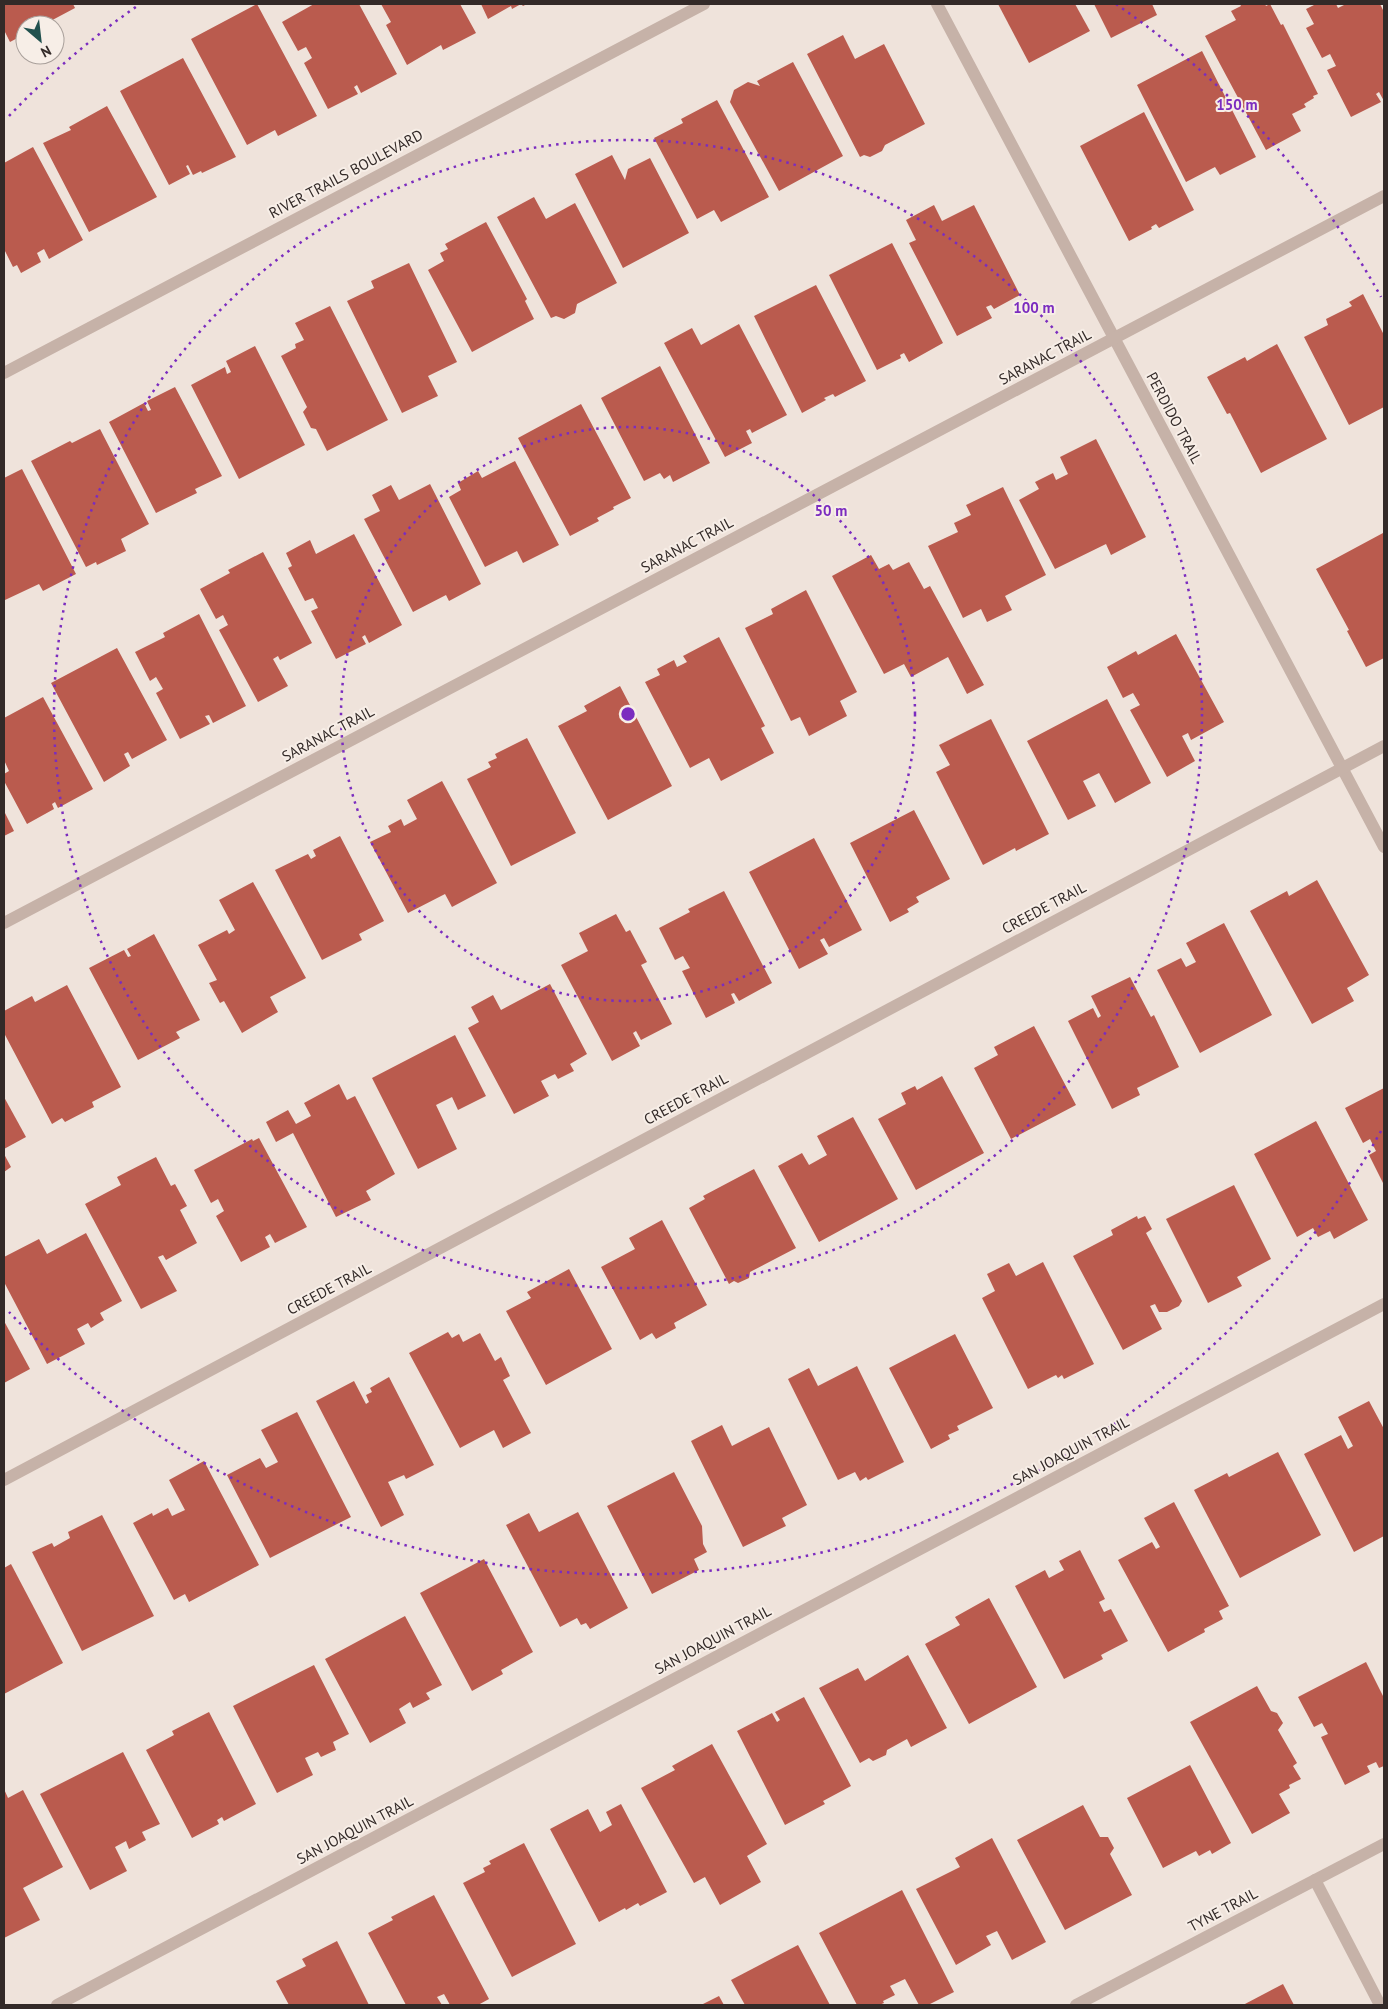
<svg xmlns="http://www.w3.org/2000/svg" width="1388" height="2009" viewBox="0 0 1388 2009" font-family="'PT Sans',sans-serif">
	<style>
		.building { fill: #ba5b4e }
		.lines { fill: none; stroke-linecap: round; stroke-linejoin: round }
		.minor { stroke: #c6b2a8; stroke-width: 12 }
		.ring { fill: none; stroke: #7b2cbf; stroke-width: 2.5; stroke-dasharray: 2.5 5 }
		.labels { text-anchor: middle; stroke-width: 4; stroke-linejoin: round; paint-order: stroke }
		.street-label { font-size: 15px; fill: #332a28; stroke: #f7eee7 }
		.centre { fill: #7b2cbf; stroke: #f7eee7; stroke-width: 2.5 }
		.ring-label { font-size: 15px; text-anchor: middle; font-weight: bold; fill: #7b2cbf; stroke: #f7eee7; stroke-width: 4; stroke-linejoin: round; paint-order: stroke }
	</style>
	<rect width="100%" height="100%" fill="#efe3db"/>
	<g class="building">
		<path d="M4,4h69l2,4 -32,17h-18v9l-15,8 -6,-12z"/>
		<path d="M257,4l60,112 -39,20 -3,-6 -28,15 -56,-106z"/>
		<path d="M314,4h45l38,70 -36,19 -4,-8 -3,2 4,7 -30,15 -24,-46 8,-5 -6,-11 -8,4 -16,-29z"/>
		<path d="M381,4h79l16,29 -33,17 -2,-5 -34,20 -21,-40 5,-3z"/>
		<path d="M481,4h46l-4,2 -2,-2 -9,5 -1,-3 -23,13z"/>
		<path d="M998,4h77l15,27 -61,32z"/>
		<path d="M1094,4h58l5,11 -46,23z"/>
		<path d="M1240,4h25l1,2 4,-2 11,21 2,-1 35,70 -5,2 1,2 -10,6 2,3 -14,7 9,17 -35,19 -61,-114 31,-16 -5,-9 10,-5z"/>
		<path d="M1316,4h20l2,4 8,-4h34l4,8v89l-5,-9 -3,2 5,8 -30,15 -24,-47 9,-4 -6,-12 -8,4 -16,-30 8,-4 -8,-15z"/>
		<path d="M843,35l12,24 29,-15 41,80 -40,21 -3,6 -12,6 -6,-2 -4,2 -53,-103z"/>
		<path d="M1202,51l54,106 -36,18 -5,-8 -29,15 -49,-97z"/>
		<path d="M183,58l53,99 -34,16 -1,-2 -8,4 -5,-10 -2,1 4,8 -21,11 -49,-94z"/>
		<path d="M793,62l50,94 -64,35 -49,-89 4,-12 14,-8 12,4 -3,-5z"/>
		<path d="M717,100l52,97 -48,25 -7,-12 -17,9 -43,-81 29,-15 -2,-4z"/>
		<path d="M107,106l50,91 -68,35 -46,-89 28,-13 -2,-3z"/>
		<path d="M1144,112l50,98 -35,18 -3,-4 -5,3 1,2 -23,12 -49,-95z"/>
		<path d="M33,147l50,93 -34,19 -5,-10 -7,4 4,9 -20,11 -4,-8 -4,2 -9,-18v-86z"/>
		<path d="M612,155l13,25 3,-11 22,-11 39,75 -66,35 -48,-94z"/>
		<path d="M534,197l12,22 29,-16 42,80 -40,21 -2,9 -11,6 -8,-3 -5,2 -54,-101z"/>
		<path d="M934,205l8,16 32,-16 46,90 -26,14 -3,-4 -5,2 6,11 -35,18 -48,-93 7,-3 -10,-20z"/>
		<path d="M486,222l41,77 -2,2 9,18 -62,33 -44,-82 16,-9 -4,-8 8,-4 -3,-5z"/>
		<path d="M892,243l51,100 -34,19 -5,-9 -4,2 1,3 -24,12 -48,-95z"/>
		<path d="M409,263l48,99 -29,14 10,20 -36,17 -55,-112 27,-13 -3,-7z"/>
		<path d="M816,285l50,96 -31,16 -2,-3 -9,4 2,2 -24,13 -48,-97z"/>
		<path d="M1363,294l21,41v72l-35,18 -45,-88 24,-12 -2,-6 26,-13 -3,-4z"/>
		<path d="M330,306l58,114 -61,31 -11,-22 -5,-1 -8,-16 4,-5 -26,-51 15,-8 -1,-4 9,-4 -9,-17z"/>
		<path d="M739,324l48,91 -35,18 -2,-4 -4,2 6,12 -27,14 -61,-114 28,-15 9,17z"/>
		<path d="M1277,344l50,95 -66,34 -31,-60 -3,1 -20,-37 38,-20 2,4z"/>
		<path d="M255,346l50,99 -66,34 -48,-94 34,-18 2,7 4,-2 -5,-11z"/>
		<path d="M660,366l50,97 -37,19 -3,-7 -6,4 -4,-6 -16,8 -43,-83z"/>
		<path d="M175,387l47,89 -27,13 2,4 -41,20 -47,-91 35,-19 4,8 3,-1 -4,-9z"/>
		<path d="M581,404l50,94 -18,9 1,2 -17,9 2,3 -29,15 -52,-98z"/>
		<path d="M100,429l49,95 -28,15 5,12 -29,14 -1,-3 -10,5 -55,-106 39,-20 2,2z"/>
		<path d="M1096,439l50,98 -35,18 -5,-11 -51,25 -36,-69 20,-11 -4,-7 18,-9 3,7 12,-6 -8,-17z"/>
		<path d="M515,461l44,84 -36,18 -6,-12 -32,16 -36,-70 12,-7 -3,-7 20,-12 4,7z"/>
		<path d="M22,469l54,105 -33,17 -4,-7 -34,16 -1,-122z"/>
		<path d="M430,484l51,100 -32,17 -3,-6 -33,17 -49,-93 16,-8 -8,-16 19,-10 8,15z"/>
		<path d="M1003,487l43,88 -41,21 7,14 -25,12 -6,-13 -18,9 -35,-72 30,-14 -4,-9 17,-8 -5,-10z"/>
		<path d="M1383,533l1,125 -18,9 -19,-36 2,-1 -33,-61z"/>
		<path d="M354,534l48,91 -33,18 -4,-8 -3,2 4,7 -30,15 -25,-48 7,-3 -5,-10 -8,3 -17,-33 4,-2 -6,-13 24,-13 6,14z"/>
		<path d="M263,552l49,91 -32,17 -2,-4 -5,3 15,27 -30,16 -39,-72 9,-5 -5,-10 -7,4 -16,-30 30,-16 -2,-3z"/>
		<path d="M871,555l8,14 10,-5 4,6 16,-8 15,27 6,-3 54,99 -17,9 -19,-37 -37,20 -7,-13 -20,10 -52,-98z"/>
		<path d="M806,590l51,102 -17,9 7,15 -38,20 -9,-19 -9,4 -46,-93 28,-14 -2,-5z"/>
		<path d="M199,614l47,92 -33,17 -4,-8 -4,1 5,8 -30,15 -24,-46 7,-4 -7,-12 -6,4 -15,-29 30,-15 -2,-4z"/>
		<path d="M1176,634l48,88 -33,18 -3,-7 -6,3 13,25 -28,16 -37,-67 10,-5 -7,-12 -10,5 -16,-31 29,-16 2,4z"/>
		<path d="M719,637l46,89 -4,2 13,25 -53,28 -12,-23 -19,10 -45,-86 15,-7 -3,-6 17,-9 3,7 10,-5 -4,-6z"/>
		<path d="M117,648l50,92 -35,19 -4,-7 -4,2 6,12 -26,16 -53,-99z"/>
		<path d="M620,686l52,100 -64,34 -50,-94 29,-15 -3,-5z"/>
		<path d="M43,697l50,92 -35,19 -3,-6 -3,2 2,5 -27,15 -23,-43v-7l5,-3 -5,-11v-42z"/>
		<path d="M1107,699l44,84 -36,20 -16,-30 -16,8 13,25 -28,14 -41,-79z"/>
		<path d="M991,719l58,115 -33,17 -1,-3 -32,17 -47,-93 14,-7 -11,-20z"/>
		<path d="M527,738l49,95 -65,33 -44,-87 24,-12 -3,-5 9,-4 -2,-4z"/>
		<path d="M442,781l55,102 -45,24 -7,-13 -37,19 -38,-71 21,-10 -3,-6 13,-7 3,7 13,-7 -10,-19z"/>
		<path d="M914,810l36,69 -34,18 3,5 -12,7 2,3 -19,10 -40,-79z"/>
		<path d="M4,811l10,20 -10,5z"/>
		<path d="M340,836l44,85 -25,13 3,6 -40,20 -47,-90 33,-16 3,5 5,-3 -3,-6z"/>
		<path d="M814,838l48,92 -33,17 -5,-9 -4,2 8,14 -29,15 -50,-97z"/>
		<path d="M1317,880l52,95 -22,13 7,13 -42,23 -62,-113 37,-20 2,5z"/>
		<path d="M253,882l53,96 -36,19 8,15 -36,21 -18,-32 -4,2 -11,-20 8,-3 -19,-35 29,-15 2,4 6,-4 -16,-30z"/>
		<path d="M724,891l48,92 -33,18 -5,-8 -3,1 4,9 -29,15 -24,-47 8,-3 -7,-12 -8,4 -16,-32 31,-16 -2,-3z"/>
		<path d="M616,914l10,18 4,-2 17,32 -6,3 31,59 -31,16 -5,-9 -3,2 7,13 -28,15 -51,-96 27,-14 -9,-18z"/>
		<path d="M1224,923l48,92 -72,38 -43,-83 24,-12 5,9 10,-5 -10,-19z"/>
		<path d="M154,934l46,86 -24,12 4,6 -42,22 -49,-92 35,-18 4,7 3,-1 -4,-7z"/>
		<path d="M1130,977l21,40 3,-2 25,52 -42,21 3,7 -28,14 -44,-88 25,-13 5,10 3,-2 -10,-20z"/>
		<path d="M550,984l37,70 -17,10 4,7 -16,8 -3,-5 -14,7 8,15 -35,18 -46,-86 11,-6 -8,-15 22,-12 8,15z"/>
		<path d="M67,985l54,102 -29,15 2,5 -29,15 -3,-4 -10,6 -48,-91v-22l28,-15 3,6z"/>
		<path d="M1034,1026l42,79 -65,34 -37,-71 24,-13 -4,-8z"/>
		<path d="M455,1035l31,61 -28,14 -6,-13 -16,8 21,44 -39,20 -46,-91z"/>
		<path d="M942,1076l42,77 -68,37 -38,-71 28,-15 -5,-11 14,-7 2,4z"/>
		<path d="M339,1084l8,16 8,-4 40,78 -29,17 5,9 -35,17 -43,-84 -17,9 -10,-20 22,-12 8,14 15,-8 -7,-13z"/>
		<path d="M1384,1088v97l-15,-30 7,-4 -6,-12 -7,4 -18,-35z"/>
		<path d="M4,1097l22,40 -22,12z"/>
		<path d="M853,1117l45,82 -79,43 -41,-76 24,-13 7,12 18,-10 -10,-19z"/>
		<path d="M1316,1121l52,99 -34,19 -4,-8 -12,6 -5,-9 -16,9 -43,-83z"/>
		<path d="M259,1138l48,89 -32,16 -5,-9 -5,3 5,10 -29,15 -25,-46 8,-5 -6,-12 -7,4 -17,-33 58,-31 1,2z"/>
		<path d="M4,1154l7,13 -7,5z"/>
		<path d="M156,1157l15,29 4,-2 12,22 -7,4 17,33 -31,17 -3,-5 -5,2 19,34 -36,18 -56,-105 36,-19 -4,-8z"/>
		<path d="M754,1169l42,79 -46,24 -1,6 -11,5 -4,-2 -5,3 -40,-76 16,-9 -2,-3z"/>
		<path d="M1234,1185l37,74 -34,18 5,9 -34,17 -42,-84z"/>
		<path d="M1137,1216l1,3 7,-3 7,13 -6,4 36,68 -3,5 -12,6h-8l-4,-8 -5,2 12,23 -39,21 -50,-94 40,-21 -2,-5z"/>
		<path d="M662,1220l45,85 -33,18 2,5 -20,11 -4,-6 -12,7 -39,-73 34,-18 -6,-11z"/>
		<path d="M86,1233l36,68 -22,12 4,7 -13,8 -3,-5 -11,6 8,15 -38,20 -43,-82 1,-7 -1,-18 35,-18 8,15z"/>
		<path d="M1043,1262l51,102 -30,15 -2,-4 -4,3 -2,-3 -28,14 -46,-91 13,-7 -8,-17 22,-11 7,13z"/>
		<path d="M569,1269l43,80 -66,36 -40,-74 25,-13 -4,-6z"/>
		<path d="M4,1321l26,48 -26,14z"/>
		<path d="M448,1332l4,6 7,-4 4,8 17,-9 15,28 6,-4 9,19 -7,4 28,53 -28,15 -9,-18 -34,18 -51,-95z"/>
		<path d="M955,1334l38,74 -36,18 2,4 -11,5 2,4 -19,10 -42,-81z"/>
		<path d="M857,1366l47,96 -36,18 -2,-3 -6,4 -5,-9 -17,8 -50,-101 21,-11 9,18z"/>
		<path d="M389,1377l45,88 -28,14 -2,-4 -16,7 16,33 -23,12 -65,-126 38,-20 12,23 3,-2 -3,-7 6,-3 -2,-4z"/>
		<path d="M1369,1401l15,28v107l-30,16 -50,-98 37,-19 7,14 5,-3 -15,-29z"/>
		<path d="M297,1412l54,105 -81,41 -43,-83 33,-17 6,10 12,-6 -17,-32z"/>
		<path d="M722,1425l10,21 37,-19 38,78 -25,13 4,8 -43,21 -52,-106z"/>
		<path d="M1278,1452l43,83 -81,43 -46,-88 33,-17 2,4z"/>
		<path d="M204,1461l55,104 -70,37 -4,-8 -11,6 -41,-77 19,-10 1,3 15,-8 4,8 13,-6 -16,-30z"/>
		<path d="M674,1472l28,54 1,18 4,8 -13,7 5,11 -47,24 -45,-88z"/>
		<path d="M1174,1502l55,104 -10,5 4,8 -19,10 1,3 -37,20 -50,-92 34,-18 4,7 4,-2 -16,-29z"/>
		<path d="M578,1512l50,96 -38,21 -4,-6 -5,2 -4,-7 -17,9 -54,-102 23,-12 10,19z"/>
		<path d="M102,1515l52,101 -72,35 -50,-99 20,-9 2,4 16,-9 -2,-6z"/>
		<path d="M1080,1550l25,49 -6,3 5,10 7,-3 17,32 -27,14 2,4 -39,20 -49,-93 30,-16 4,8 15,-8 -5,-9z"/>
		<path d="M484,1559l49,93 -32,18 2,4 -31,17 -52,-98z"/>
		<path d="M11,1564l52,99 -59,31v-126z"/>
		<path d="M989,1598l48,89 -68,37 -44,-80 35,-19 -5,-8z"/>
		<path d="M405,1616l37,69 -16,8 4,6 -17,9 -3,-6 -11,7 7,14 -36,20 -45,-84z"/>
		<path d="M908,1655l39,73 -36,19 -4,-8 -20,11 -1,5 -13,6 -4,-3 -9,5 -41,-75 39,-20 7,13z"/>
		<path d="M1366,1662l18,36v68l-5,2 -3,-6 -9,4 3,6 -25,13 -24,-48 7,-3 -6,-11 -8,4 -16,-30z"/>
		<path d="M314,1665l35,69 -16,8 3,8 -15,7 -3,-5 -13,6 8,17 -36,18 -44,-87z"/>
		<path d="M1257,1686l14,25 6,2 6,10 -5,7 19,33 -4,3 8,13 -12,6 1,3 -11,6 11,19 -38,21 -62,-112z"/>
		<path d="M804,1697l47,89 -28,15 2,3 -40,21 -48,-94 35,-18 5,9 3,-2 -5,-8z"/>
		<path d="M209,1712l47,92 -32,17 -2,-4 -5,3 2,4 -27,14 -46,-88 28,-15 -2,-4z"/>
		<path d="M712,1744l55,100 -20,12 14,26 -41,23 -15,-28 -11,6 -53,-95 34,-18 -3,-4z"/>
		<path d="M123,1752l37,72 -18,8 4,8 -17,9 -3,-8 -11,6 12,24 -37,19 -50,-96z"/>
		<path d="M1190,1765l41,78 -19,11 -2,-4 -11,6 -3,-5 -33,17 -36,-70z"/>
		<path d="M4,1789l4,9 15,-8 40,77 -40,21 17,32 -36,18z"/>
		<path d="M621,1804l46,88 -27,14 -2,-3 -12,7 -1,-2 -26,14 -49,-93 38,-20 12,23 12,-7 -6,-13z"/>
		<path d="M1083,1805l17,32h8l6,11 -4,6 22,41 -67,35 -48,-90z"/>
		<path d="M992,1838l54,104 -34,18 -15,-29 -11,5 5,9 -35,20 -40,-76 44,-22 -5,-9z"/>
		<path d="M524,1843l52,101 -64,33 -49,-94 22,-11 -2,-4 8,-4 -2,-3z"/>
		<path d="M902,1890l52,102 -26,13h-9l-14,-26 -15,7 5,9 -12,6 1,2 -5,2h-22l-38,-72z"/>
		<path d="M434,1895l55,104 -11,6h-28l-6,-11 -7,3 5,8h-36l-38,-72 25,-13 -2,-3z"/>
		<path d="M337,1941l32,64h-80l-13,-24 30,-15 -4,-7z"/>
		<path d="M798,1945l32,60h-85l-14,-25z"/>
		<path d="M1283,1984l11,21h-51z"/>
		<path d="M719,1996l5,9h-23z"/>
	</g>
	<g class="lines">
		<g class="minor">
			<path d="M937,4l447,843"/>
			<path d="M4,373l700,-369"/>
			<path d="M4,923l1380,-727"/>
			<path d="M4,1480l1380,-734"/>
			<path d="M1315,1880l65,125"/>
			<path d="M57,2005l1327,-701"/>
			<path d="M1076,2005l308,-161"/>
		</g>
	</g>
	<g class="ring">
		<circle cx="628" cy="714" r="287"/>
		<circle cx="628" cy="714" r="574"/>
		<path d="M1381 1131A861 861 0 0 1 9 1312M9 116A861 861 0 0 1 140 4M1116 4A861 861 0 0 1 1381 297"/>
	</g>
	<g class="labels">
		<g class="street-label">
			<text transform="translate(346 174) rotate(-28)" y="5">RIVER TRAILS BOULEVARD</text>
			<text transform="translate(1045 357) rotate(-28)" y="5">SARANAC TRAIL</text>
			<text transform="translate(1174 418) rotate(62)" y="5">PERDIDO TRAIL</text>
			<text transform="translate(687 545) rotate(-28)" y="5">SARANAC TRAIL</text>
			<text transform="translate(328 734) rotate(-28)" y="5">SARANAC TRAIL</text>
			<text transform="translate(1044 908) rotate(-28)" y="5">CREEDE TRAIL</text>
			<text transform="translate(686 1099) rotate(-28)" y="5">CREEDE TRAIL</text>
			<text transform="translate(329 1289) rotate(-28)" y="5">CREEDE TRAIL</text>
			<text transform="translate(1071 1451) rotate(-28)" y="5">SAN JOAQUIN TRAIL</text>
			<text transform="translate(713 1640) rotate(-28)" y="5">SAN JOAQUIN TRAIL</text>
			<text transform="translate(355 1830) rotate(-28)" y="5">SAN JOAQUIN TRAIL</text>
			<text transform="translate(1223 1910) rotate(-28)" y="5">TYNE TRAIL</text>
		</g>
	</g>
	<circle cx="628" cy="714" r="8" class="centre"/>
	<g class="ring-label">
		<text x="1237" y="110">150 m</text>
		<text x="1034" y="313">100 m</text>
		<text x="831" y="516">50 m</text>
	</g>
	<rect width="1388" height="2009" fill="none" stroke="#332a28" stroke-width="10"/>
	<g transform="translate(40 40) rotate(152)"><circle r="24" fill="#f7eee7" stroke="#a9a09b"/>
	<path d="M0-4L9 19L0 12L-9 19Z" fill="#21514e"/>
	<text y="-8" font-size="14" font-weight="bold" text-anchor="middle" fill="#332a28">N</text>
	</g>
</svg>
